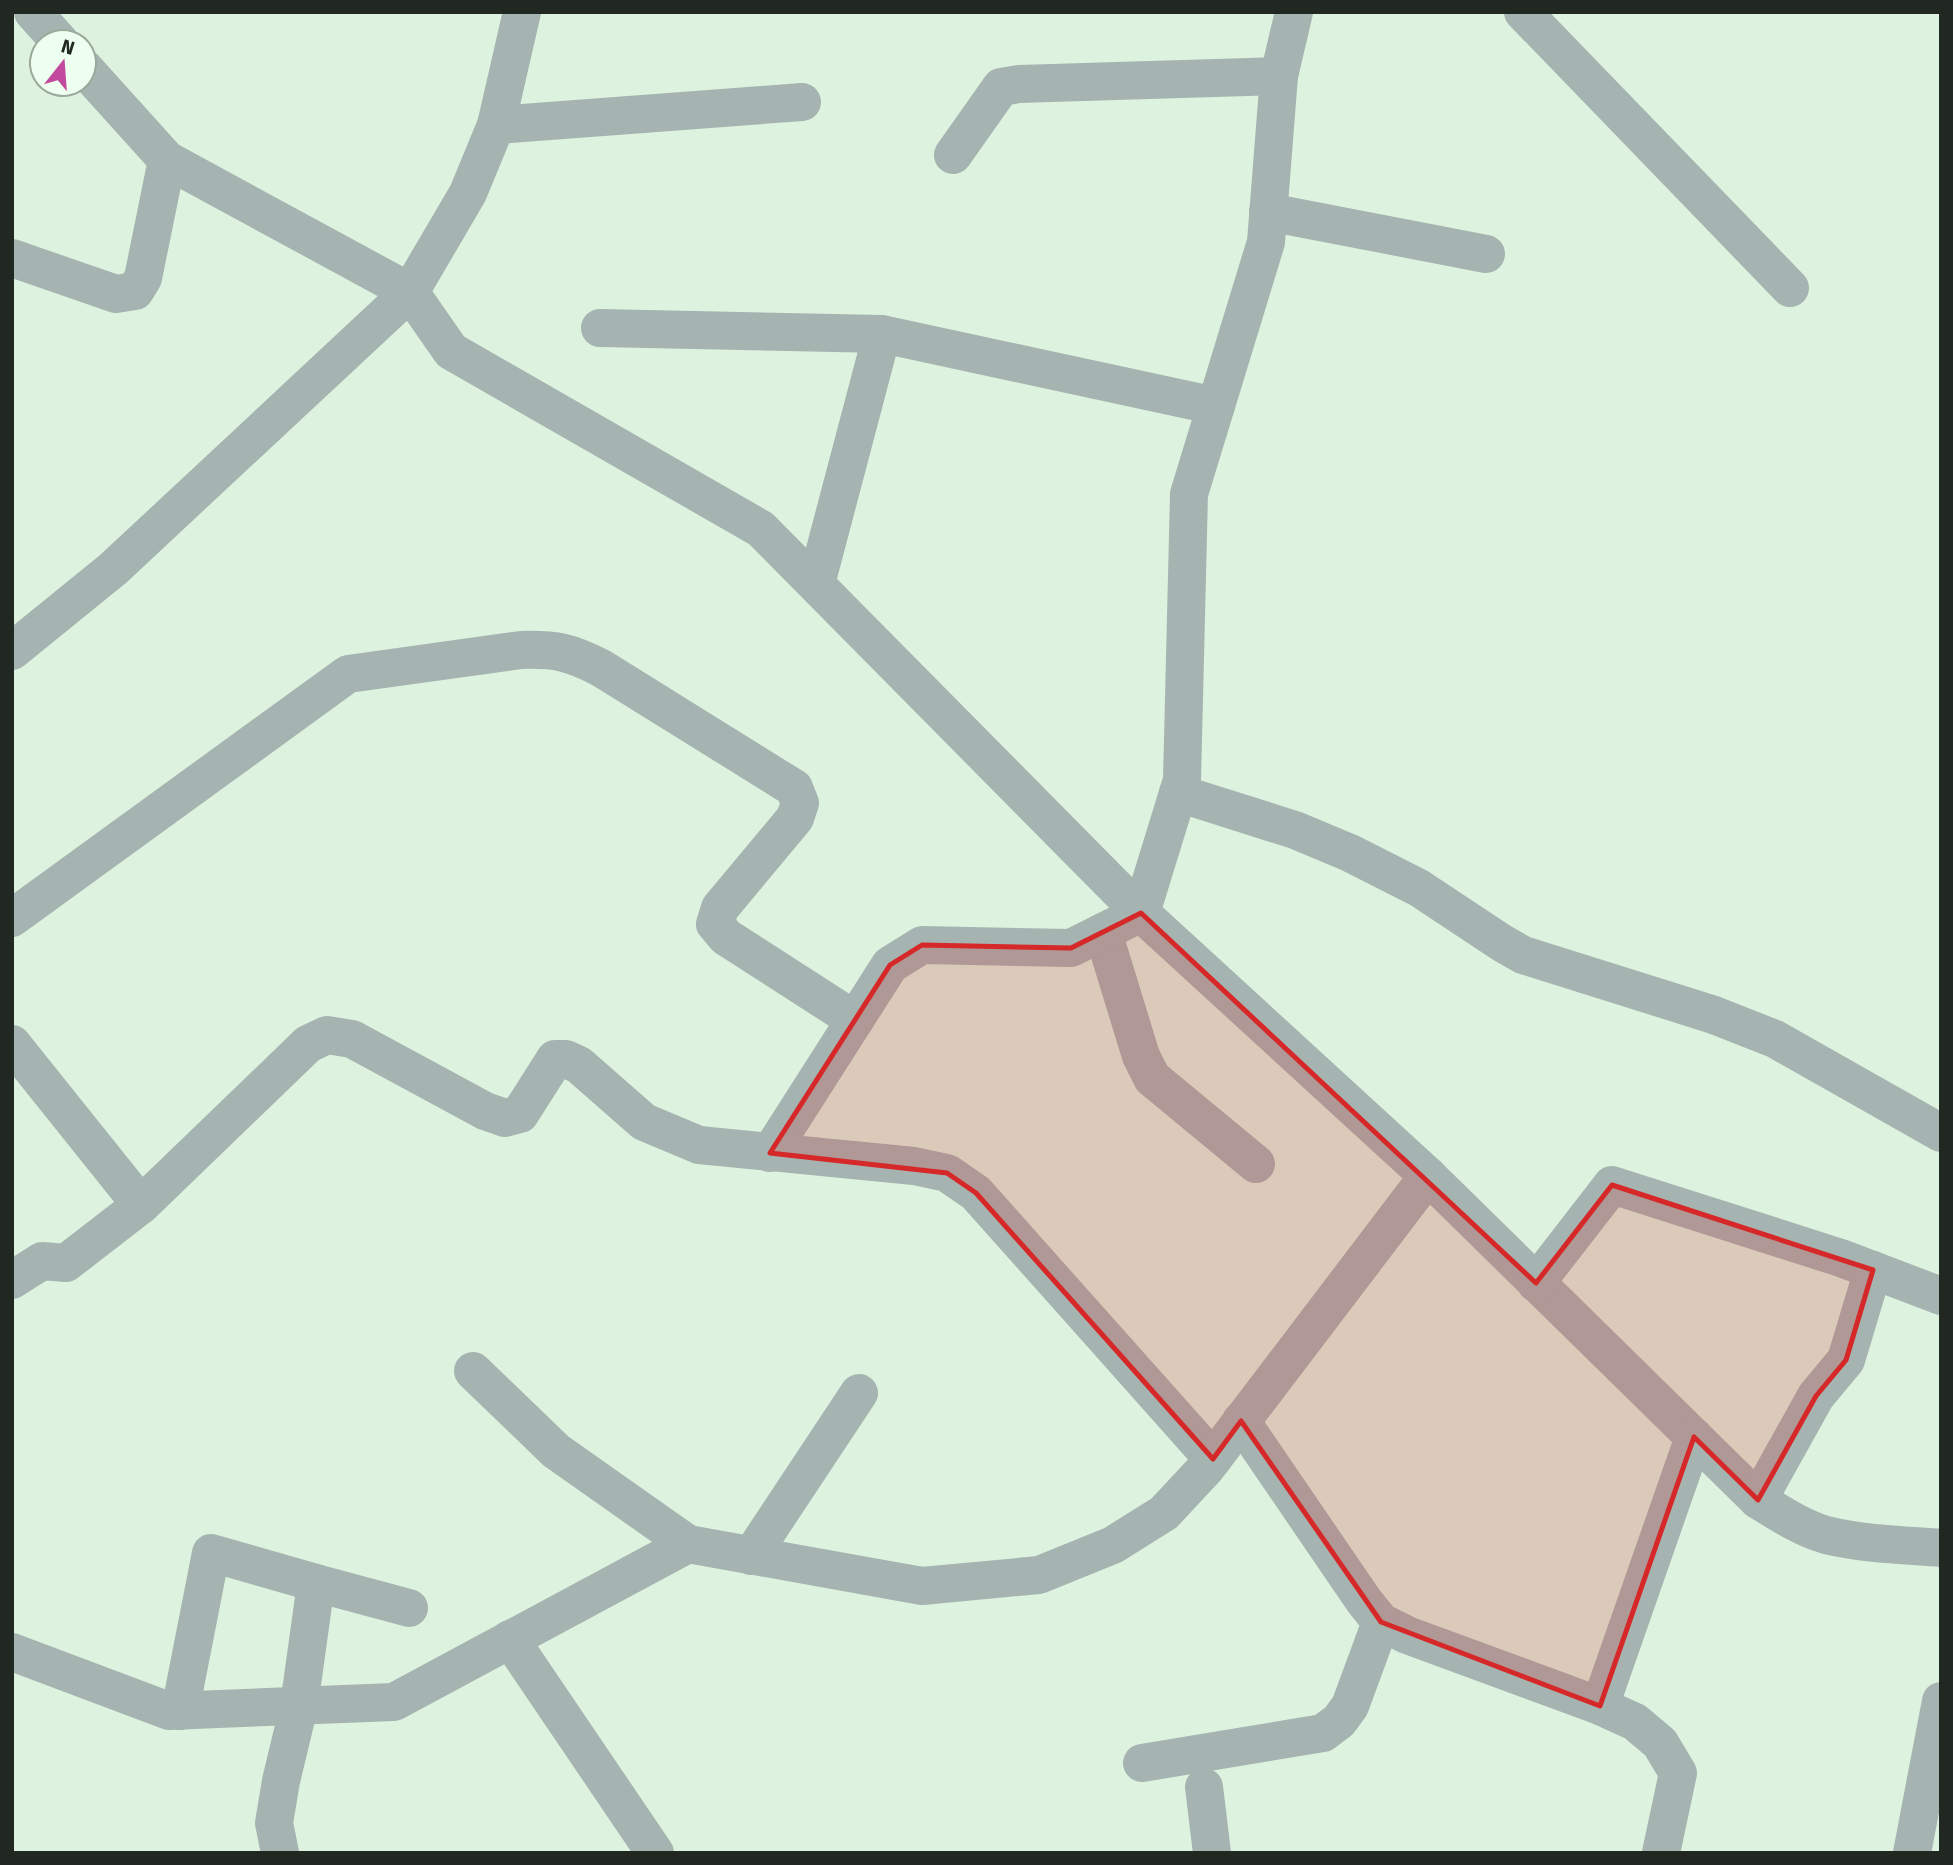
<svg xmlns="http://www.w3.org/2000/svg" width="1953" height="1865" viewBox="0 0 1953 1865" font-family="'Fira Sans',sans-serif">
	<style>
		.lines { fill: none; stroke-linecap: round; stroke-linejoin: round }
		.minor { stroke: #a6b4b1; stroke-width: 38 }
		.marked { fill: #d62828; fill-opacity: 0.2; stroke: #d62828; stroke-width: 5; stroke-linejoin: round }
	</style>
	<rect width="100%" height="100%" fill="#ddf3df"/>
	<g class="lines">
		<g class="minor">
			<path d="M33,12l27,30"/>
			<path d="M1523,12l267,276"/>
			<path d="M84,68l83,92 243,132 41,59 310,178 380,384 287,263 330,324c21,13 44,28 68,35 37,9 77,10 115,13"/>
			<path d="M496,125l306,-23"/>
			<path d="M953,155l48,-68 18,-3 260,-8"/>
			<path d="M1268,212l218,42"/>
			<path d="M12,258l104,36 19,-3 8,-13 24,-118"/>
			<path d="M600,328l282,6 334,72"/>
			<path d="M816,584l66,-250"/>
			<path d="M12,651l101,-82 297,-277 58,-99 28,-68 26,-113"/>
			<path d="M1178,793l117,37 55,23 69,35 83,55 21,12 191,60 61,24 166,94"/>
			<path d="M12,918l336,-244 173,-24c35,-1 49,2 80,18l193,120 6,15 -5,15 -75,90 -5,16 11,13 129,83"/>
			<path d="M1103,932l38,124 11,22 104,86"/>
			<path d="M12,1044l129,161"/>
			<path d="M770,1153l120,-188 32,-20 149,3 70,-35 41,-133 7,-286 77,-252 13,-166 15,-64"/>
			<path d="M12,1280l30,-19 24,2 75,-58 167,-161 19,-9 25,4 133,72 20,7 15,-4 35,-55h11l13,6 65,57 55,23 215,21 33,7 29,20 237,266"/>
			<path d="M1536,1283l76,-98 229,73 100,38"/>
			<path d="M473,1371l83,80 132,93"/>
			<path d="M1241,1421l123,180 17,21 26,13 193,71 35,16 25,21 18,30 -17,80"/>
			<path d="M1758,1500l58,-104 30,-36 27,-90"/>
			<path d="M751,1556l108,-163"/>
			<path d="M316,1583l93,25"/>
			<path d="M510,1639l145,214"/>
			<path d="M12,1652l157,59 225,-9 294,-158 234,42 117,-11 74,-30 51,-32 42,-45 222,-292"/>
			<path d="M1600,1706l94,-269"/>
			<path d="M180,1711l31,-158 105,30 -17,123 -18,75 -7,42 6,30"/>
			<path d="M1142,1763l181,-30 16,-12 11,-15 31,-84"/>
			<path d="M1204,1787l8,66"/>
			<path d="M1912,1853l29,-152"/>
		</g>
	</g>
	<path class="marked" d="M1141,913l395,370 76,-98 261,85 -27,90 -30,36 -58,104 -64,-63 -94,269 -219,-84 -140,-201 -28,38 -237,-266 -29,-20 -177,-20 120,-188 32,-20 149,3z"/>
	<rect width="1953" height="1865" fill="none" stroke="#202821" stroke-width="28"/>
	<g transform="translate(63 63) rotate(17)"><circle r="33" fill="#edffef" stroke="#9ba99d" stroke-width="2"/>
	<path d="M0-5L12 26L0 18L-12 26Z" fill="#c2499e"/>
	<text y="-10" font-size="19" font-weight="bold" text-anchor="middle" fill="#202821">N</text>
	</g>
</svg>
